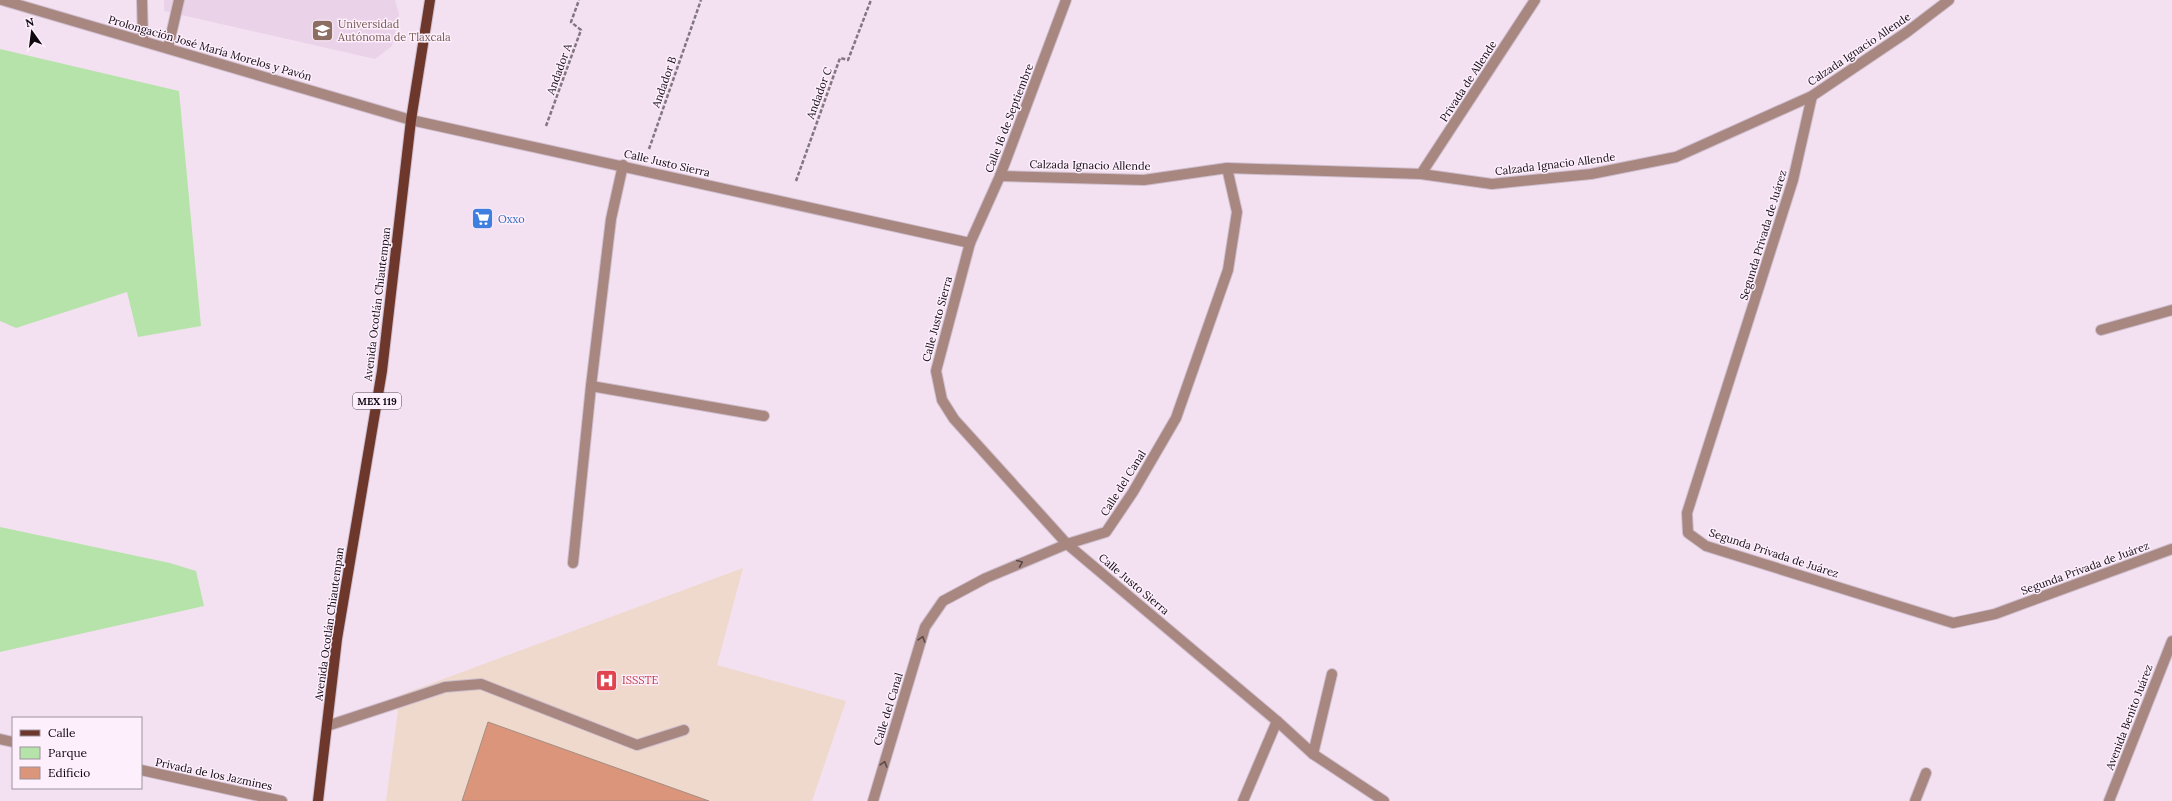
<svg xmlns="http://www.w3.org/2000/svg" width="2172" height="801" viewBox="0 0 2172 801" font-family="Lora,serif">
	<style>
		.built { fill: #ead2e9 }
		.medical { fill: #efd9cc }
		.green { fill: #b6e3a9 }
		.building { fill: #da957a; stroke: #a48d84 }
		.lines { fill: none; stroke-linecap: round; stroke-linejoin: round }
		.minor-casing { stroke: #cfbece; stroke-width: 12 }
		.major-casing { stroke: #cfbece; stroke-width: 12 }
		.path { stroke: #827681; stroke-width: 2.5; stroke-dasharray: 4 2; stroke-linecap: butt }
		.minor { stroke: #a78780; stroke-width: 10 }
		.major { stroke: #6d372c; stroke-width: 10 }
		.oneway { stroke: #5b4848 }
		.labels { text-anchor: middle; stroke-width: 3; stroke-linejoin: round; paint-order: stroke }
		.shield { fill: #feeffd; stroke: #574e56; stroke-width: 1 }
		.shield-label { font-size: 10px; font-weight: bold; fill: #0f090f }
		.education-label { font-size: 11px; fill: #785e54; stroke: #feeffd; text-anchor: start }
		.street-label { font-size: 11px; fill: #0f090f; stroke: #feeffd }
		.shop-label { font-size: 11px; fill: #366cbe; stroke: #feeffd; text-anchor: start }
		.health-label { font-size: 11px; fill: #be3a42; stroke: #feeffd; text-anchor: start }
	</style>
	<rect width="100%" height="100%" fill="#f3e1f2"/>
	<path class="built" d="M164,0h231l4,14 -7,32 -17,13 -211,-48z"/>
	<path class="medical" d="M743,568l-26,97 129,36 -34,100h-426l14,-106z"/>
	<g class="green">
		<path d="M0,49l179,42 22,235 -63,11 -11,-45 -111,36 -16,-7z"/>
		<path d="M0,527l170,36 26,8 8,35 -204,46z"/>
	</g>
	<path class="building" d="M488,722l221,79h-247z"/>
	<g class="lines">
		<defs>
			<g id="minor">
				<path d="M2,0l409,120 559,123"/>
				<path d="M142,0l1,41"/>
				<path d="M1066,0l-66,176 -30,67 -34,128 6,29 12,19 113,125 210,177 36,33 71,47"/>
				<path d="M168,48l11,-48"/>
				<path d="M1812,96l-19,84 -106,333 1,20 18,13 247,77 42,-9 177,-65"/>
				<path d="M1421,174l114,-174"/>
				<path d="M1000,176l144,4 83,-12 194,6 71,10 99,-10 85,-17 136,-61 95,-64 42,-32"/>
				<path d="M2101,330l71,-20"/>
				<path d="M591,386l173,30"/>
				<path d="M573,563l18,-177 20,-167 12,-54"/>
				<path d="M327,726l118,-39 36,-3 156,61 47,-15"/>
				<path d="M0,739l13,3"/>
				<path d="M1313,754l19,-80"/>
				<path d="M141,770l141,31"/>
				<path d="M873,801l52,-174 18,-26 43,-23 81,-34 39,-12 27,-40 43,-74 52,-148 9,-58 -10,-44"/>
				<path d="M1243,801l34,-80"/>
				<path d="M1915,801l11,-28"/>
				<path d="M2109,801l63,-160"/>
			</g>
			<path id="major" d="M318,801l19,-162 45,-268 29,-251 19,-120"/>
		</defs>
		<use href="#minor" class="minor-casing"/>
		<use href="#major" class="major-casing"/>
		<g class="path">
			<path d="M546,126l35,-96 -10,-8 8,-22"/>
			<path d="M649,149l52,-149"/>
			<path d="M796,181l44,-123 8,2 23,-60"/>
		</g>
		<use href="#minor" class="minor"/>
		<use href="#major" class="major"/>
	</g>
	<defs><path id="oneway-chevron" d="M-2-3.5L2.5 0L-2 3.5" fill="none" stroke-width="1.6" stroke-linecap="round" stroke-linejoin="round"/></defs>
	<g class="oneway">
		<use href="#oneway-chevron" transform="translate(1020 563) rotate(-23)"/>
		<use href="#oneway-chevron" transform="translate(922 639) rotate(-73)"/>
		<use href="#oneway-chevron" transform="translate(884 764) rotate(-73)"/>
	</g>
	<defs>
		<symbol id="university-square" viewBox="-11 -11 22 22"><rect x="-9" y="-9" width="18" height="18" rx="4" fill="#8d6e63" stroke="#feeffd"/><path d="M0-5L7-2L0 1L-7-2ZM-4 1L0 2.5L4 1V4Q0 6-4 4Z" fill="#fff"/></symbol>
		<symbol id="supermarket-square" viewBox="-11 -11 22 22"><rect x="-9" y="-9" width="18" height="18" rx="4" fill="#3f7fe0" stroke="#feeffd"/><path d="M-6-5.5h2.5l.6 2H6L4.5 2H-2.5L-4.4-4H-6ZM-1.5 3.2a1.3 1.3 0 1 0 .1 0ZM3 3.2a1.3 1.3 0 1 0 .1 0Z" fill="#fff"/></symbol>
		<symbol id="hospital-square" viewBox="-11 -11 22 22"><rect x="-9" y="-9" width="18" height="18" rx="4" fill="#e0444e" stroke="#feeffd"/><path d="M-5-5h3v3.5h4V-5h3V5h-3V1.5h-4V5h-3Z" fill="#fff"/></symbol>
	</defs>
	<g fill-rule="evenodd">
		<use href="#university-square" x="310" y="18" width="25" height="25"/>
		<use href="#supermarket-square" x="470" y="206" width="25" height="25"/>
		<use href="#hospital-square" x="594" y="668" width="25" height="25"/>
	</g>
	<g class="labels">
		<rect class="shield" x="353" y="393" width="48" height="16" rx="3"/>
		<g class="shield-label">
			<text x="377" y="405">MEX 119</text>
		</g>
		<g class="education-label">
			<text x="338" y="28">Universidad<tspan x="338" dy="13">Autónoma de Tlaxcala</tspan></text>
		</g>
		<g class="street-label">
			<text transform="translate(210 48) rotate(16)" y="4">Prolongación José María Morelos y Pavón</text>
			<text transform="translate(1859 49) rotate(-34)" y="4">Calzada Ignacio Allende</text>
			<text transform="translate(559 69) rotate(-70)" y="4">Andador A</text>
			<text transform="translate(1468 81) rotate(-57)" y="4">Privada de Allende</text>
			<text transform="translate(664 82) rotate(-71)" y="4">Andador B</text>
			<text transform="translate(819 93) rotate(-70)" y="4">Andador C</text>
			<text transform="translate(1009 118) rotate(-69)" y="4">Calle 16 de Septiembre</text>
			<text transform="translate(667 163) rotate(13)" y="4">Calle Justo Sierra</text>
			<text transform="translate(1555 164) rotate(-7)" y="4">Calzada Ignacio Allende</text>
			<text transform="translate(1090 165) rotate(1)" y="4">Calzada Ignacio Allende</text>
			<text transform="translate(1763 235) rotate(-73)" y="4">Segunda Privada de Juárez</text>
			<text transform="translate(377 304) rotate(-83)" y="4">Avenida Ocotlán Chiautempan</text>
			<text transform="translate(937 319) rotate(-75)" y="4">Calle Justo Sierra</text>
			<text transform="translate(1123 483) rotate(-58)" y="4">Calle del Canal</text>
			<text transform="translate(1774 553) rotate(18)" y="4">Segunda Privada de Juárez</text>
			<text transform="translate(2085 568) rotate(-20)" y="4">Segunda Privada de Juárez</text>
			<text transform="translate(1134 584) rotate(40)" y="4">Calle Justo Sierra</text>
			<text transform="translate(329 624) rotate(-82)" y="4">Avenida Ocotlán Chiautempan</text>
			<text transform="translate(888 709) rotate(-73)" y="4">Calle del Canal</text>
			<text transform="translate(2129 717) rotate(-69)" y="4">Avenida Benito Juárez</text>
			<text transform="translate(214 774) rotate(12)" y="4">Privada de los Jazmines</text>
		</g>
		<g class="shop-label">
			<text x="498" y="223">Oxxo</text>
		</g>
		<g class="health-label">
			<text x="622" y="684">ISSSTE</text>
		</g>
	</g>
	<rect x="12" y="717" width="130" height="72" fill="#feeffd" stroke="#9e939e"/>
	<rect x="20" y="730" width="20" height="6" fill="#6d372c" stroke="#9e939e"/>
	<text x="48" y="737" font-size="12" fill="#0f090f">Calle</text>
	<rect x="20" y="747" width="20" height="12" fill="#b6e3a9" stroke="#9e939e"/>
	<text x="48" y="757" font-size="12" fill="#0f090f">Parque</text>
	<rect x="20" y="767" width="20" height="12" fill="#da957a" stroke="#9e939e"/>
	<text x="48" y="777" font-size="12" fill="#0f090f">Edificio</text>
	<g transform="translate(32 32) rotate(346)" stroke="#feeffd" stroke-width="3" paint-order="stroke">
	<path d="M0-3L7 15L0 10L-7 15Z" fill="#0f090f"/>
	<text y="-6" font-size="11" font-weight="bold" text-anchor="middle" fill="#0f090f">N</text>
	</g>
</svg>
